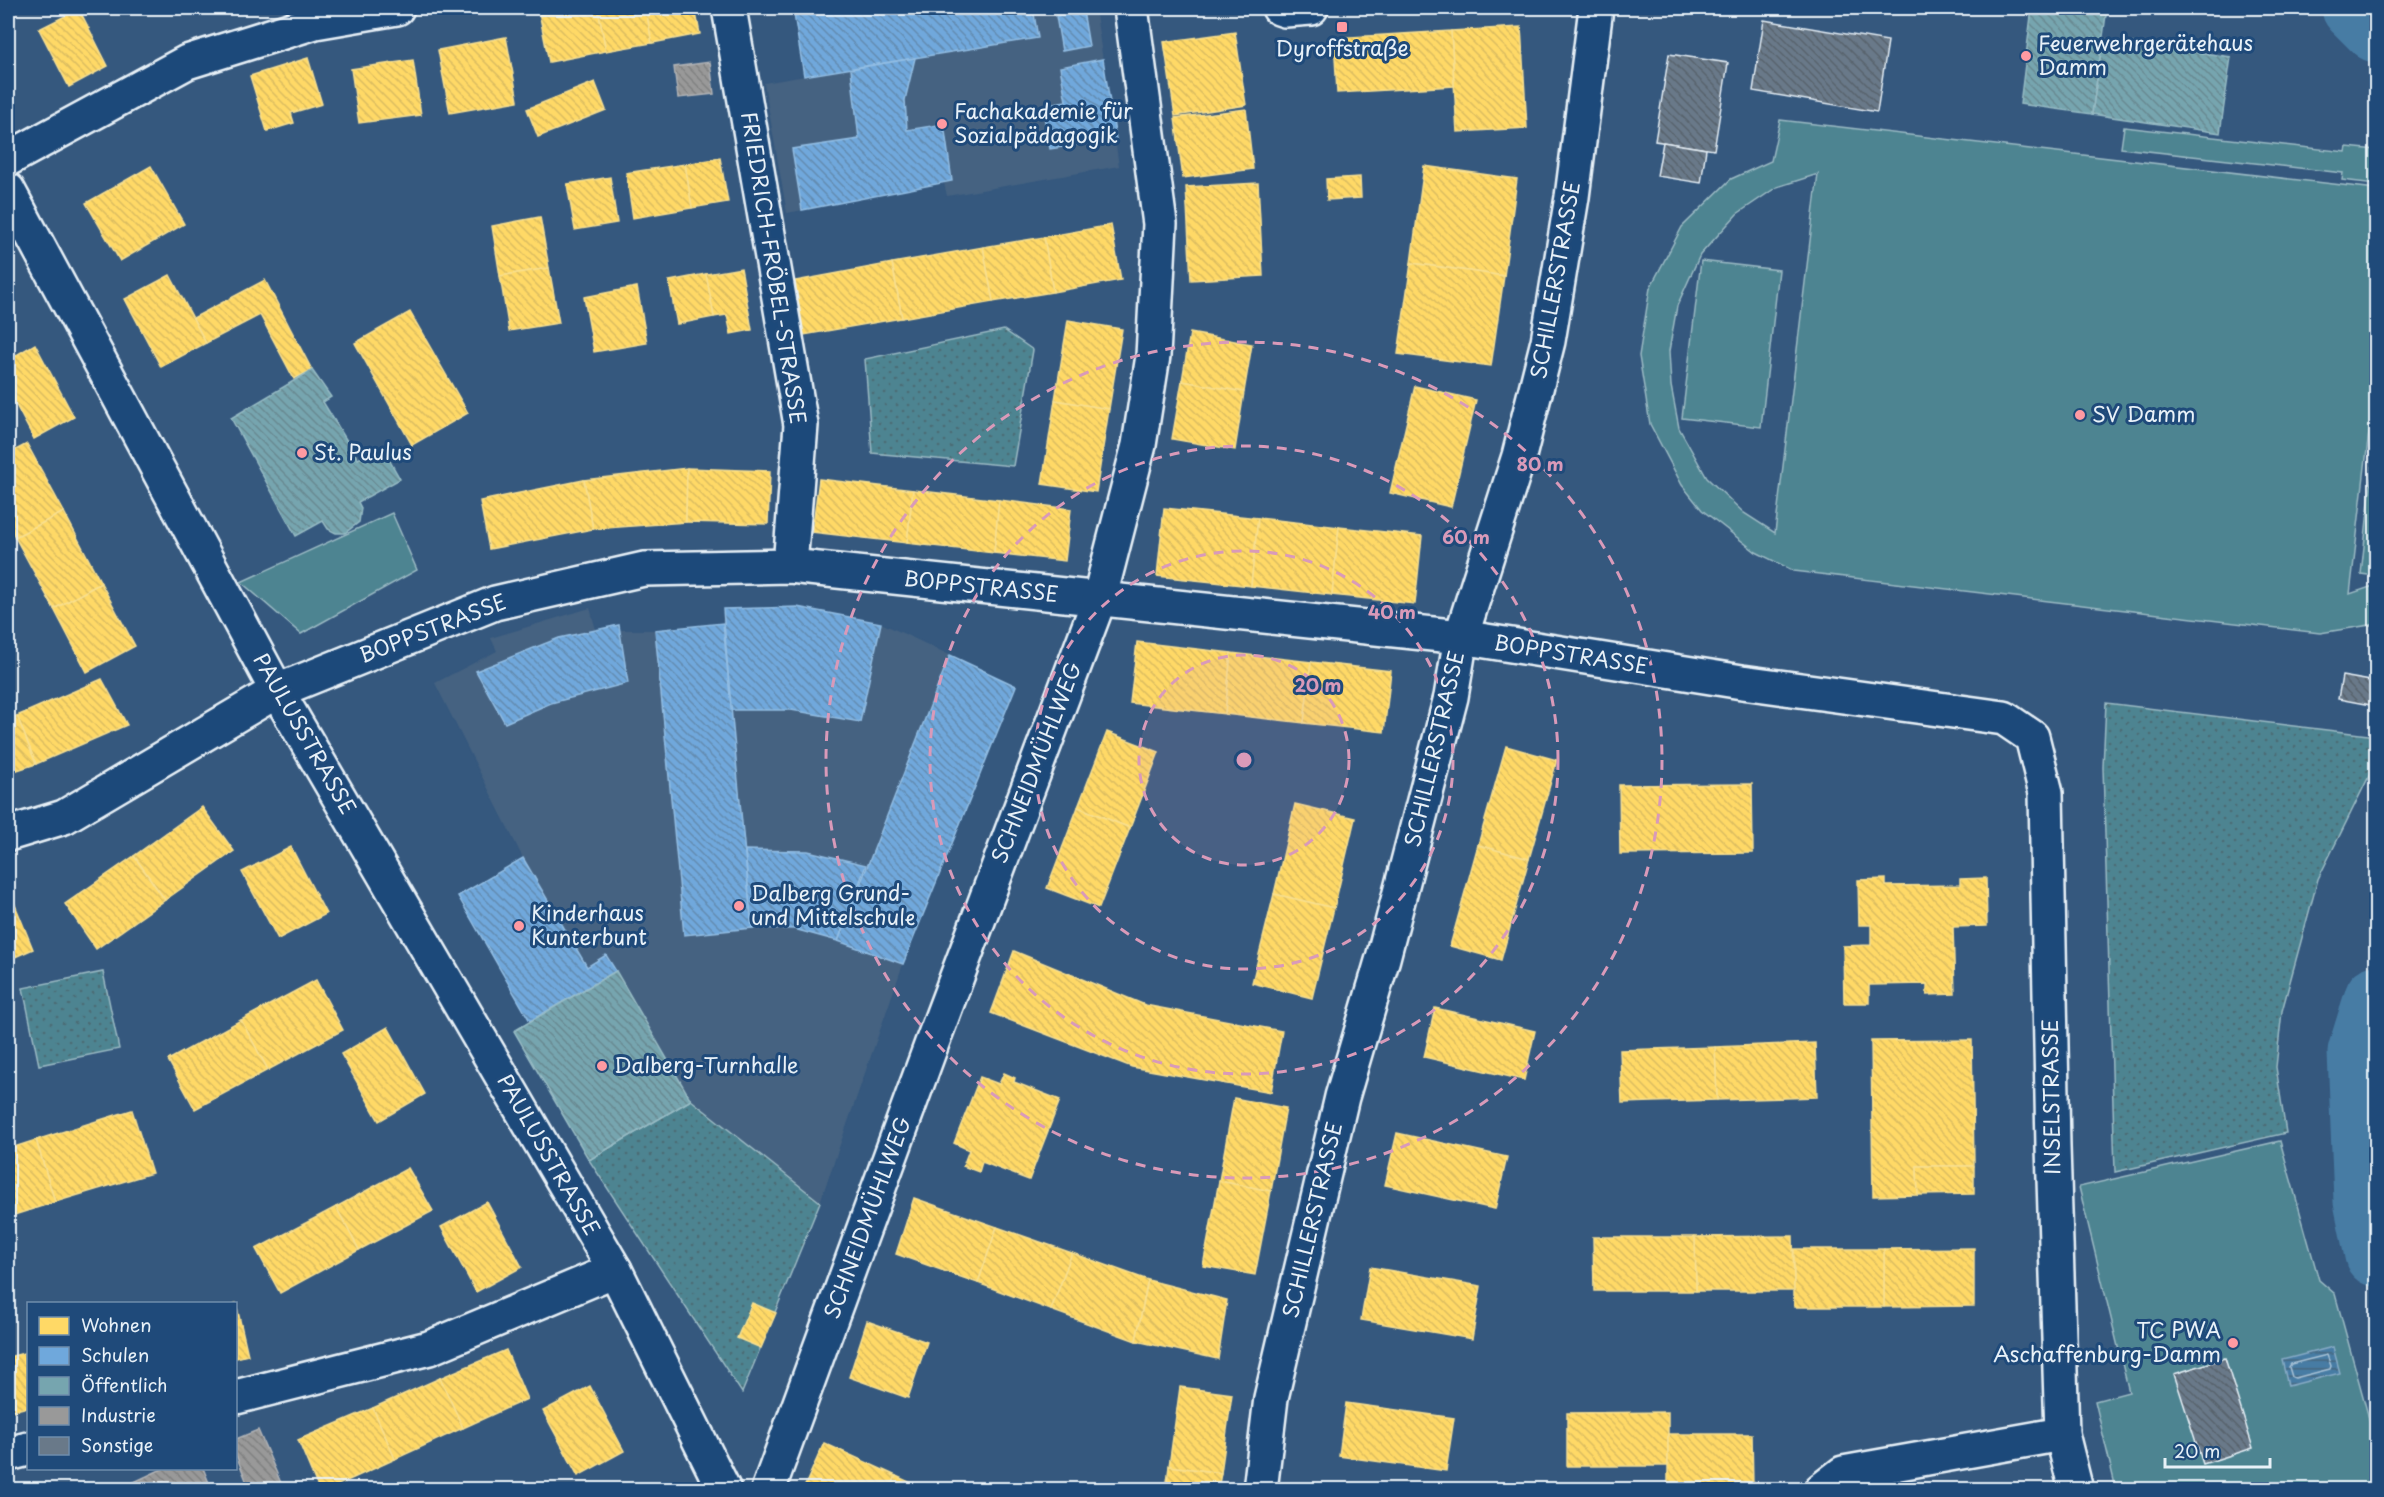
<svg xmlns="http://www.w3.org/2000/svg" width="2384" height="1497" viewBox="0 0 2384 1497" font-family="'Playpen Sans',sans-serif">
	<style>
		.built { fill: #456281 }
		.grass { fill: #4e8491; stroke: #9bbac4; stroke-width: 1.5; fill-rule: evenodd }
		.park { fill: url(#park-dots); stroke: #9bbac4; stroke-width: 1.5 }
		.water { fill: url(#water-rules); stroke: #87abc6; stroke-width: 1.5 }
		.homes { fill: url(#homes-back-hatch); stroke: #f8e092; stroke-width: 1.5 }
		.schools { fill: url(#schools-back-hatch); stroke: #93bee4; stroke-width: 1.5 }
		.public { fill: url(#public-back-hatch); stroke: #98bcc5; stroke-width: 1.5 }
		.industry { fill: url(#industry-back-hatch); stroke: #b1b3b6; stroke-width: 1.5 }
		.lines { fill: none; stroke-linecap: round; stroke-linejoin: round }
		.shore { stroke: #a8c2d6; stroke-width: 1.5 }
		.river { stroke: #477ca4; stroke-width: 63 }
		.building { fill: url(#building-back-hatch); stroke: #e8f1f8; stroke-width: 1.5 }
		.minor-casing { stroke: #e8f1f8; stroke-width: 38 }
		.major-casing { stroke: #e8f1f8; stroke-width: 38 }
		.minor { stroke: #1f4a7a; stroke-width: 33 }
		.major { stroke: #1f4a7a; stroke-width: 33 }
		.ring { fill: none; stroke: #d99ab9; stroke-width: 3; stroke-dasharray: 10 8 }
		.poi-dot { fill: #ff9aa2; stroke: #1f4a7a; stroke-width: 2 }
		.labels { text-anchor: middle; stroke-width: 6; stroke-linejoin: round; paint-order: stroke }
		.poi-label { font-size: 21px; fill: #e8f1f8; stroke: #1f4a7a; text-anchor: start }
		.street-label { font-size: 21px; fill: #e8f1f8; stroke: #1f4a7a }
		.centre { fill: #d99ab9; stroke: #1f4a7a; stroke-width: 3 }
		.ring-label { font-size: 18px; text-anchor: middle; font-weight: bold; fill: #d99ab9; stroke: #1f4a7a; stroke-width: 6; stroke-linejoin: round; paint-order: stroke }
	</style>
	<defs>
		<pattern id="park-dots" width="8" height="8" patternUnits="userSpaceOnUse" patternTransform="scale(1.5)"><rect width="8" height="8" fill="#4e8491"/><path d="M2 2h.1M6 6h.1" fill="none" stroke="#4b6c75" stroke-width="1.8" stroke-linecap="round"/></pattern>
		<pattern id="water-rules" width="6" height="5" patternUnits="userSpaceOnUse" patternTransform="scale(1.5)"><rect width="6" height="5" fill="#477ca4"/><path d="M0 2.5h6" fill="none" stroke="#47657c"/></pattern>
		<pattern id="homes-back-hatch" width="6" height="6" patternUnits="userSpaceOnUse" patternTransform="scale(1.5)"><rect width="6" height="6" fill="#ffd966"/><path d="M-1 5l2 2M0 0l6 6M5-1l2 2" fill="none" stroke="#dabc60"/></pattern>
		<pattern id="schools-back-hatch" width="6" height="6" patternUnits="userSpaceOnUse" patternTransform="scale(1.5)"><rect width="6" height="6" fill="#6fa8dc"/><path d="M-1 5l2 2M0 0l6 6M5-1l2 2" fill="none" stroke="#638bb0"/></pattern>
		<pattern id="public-back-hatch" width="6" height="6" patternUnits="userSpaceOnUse" patternTransform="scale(1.5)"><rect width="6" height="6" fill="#76a5af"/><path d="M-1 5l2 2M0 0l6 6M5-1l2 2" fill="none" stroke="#688991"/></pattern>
		<pattern id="industry-back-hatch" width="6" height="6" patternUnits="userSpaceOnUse" patternTransform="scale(1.5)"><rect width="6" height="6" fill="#999"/><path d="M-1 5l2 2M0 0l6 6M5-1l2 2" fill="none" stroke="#808181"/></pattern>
		<pattern id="building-back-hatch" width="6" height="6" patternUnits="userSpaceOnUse" patternTransform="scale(1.5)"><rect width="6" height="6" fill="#697989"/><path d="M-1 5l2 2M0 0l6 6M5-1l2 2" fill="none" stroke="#59636d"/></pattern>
	</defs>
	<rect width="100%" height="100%" fill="#35587e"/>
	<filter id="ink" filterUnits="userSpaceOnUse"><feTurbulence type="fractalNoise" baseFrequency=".0167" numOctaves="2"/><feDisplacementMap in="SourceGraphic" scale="12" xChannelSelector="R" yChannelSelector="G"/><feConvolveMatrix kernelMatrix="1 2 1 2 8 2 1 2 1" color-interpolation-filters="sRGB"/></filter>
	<g filter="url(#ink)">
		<g class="built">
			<path d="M896,8h199l24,158 -172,30 -3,-13 -157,30 -23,-130 141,-24z"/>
			<path d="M797,607l84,16 135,63 -113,278 -83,238 -129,-102 -84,-145 -20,12 -64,-109 -88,-175 62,-32 -6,-13 99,-30 6,22h59l67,-7 1,-14z"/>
		</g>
		<g class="grass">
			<path d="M1780,120l596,69v184l-26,221 26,-9v39l-56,9 -526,-62 -38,-19 -54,-42 -20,-25 -32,-61 -11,-68 11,-68 32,-61 49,-48 40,-18zM1818,174l-43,359 -31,-20 -37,-35 -28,-50 -8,-42 -2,-35 8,-45 23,-51 37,-41 40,-27z"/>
			<path d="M2124,127l222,25 1,-5 29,3v34l-34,-4 1,-7 -222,-25z"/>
			<path d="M1701,261l78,9 -18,157 -79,-9z"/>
			<path d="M2376,438v138l-15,-2z"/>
			<path d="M392,513l25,57 -116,64 -60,-52z"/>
			<path d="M2280,1141l39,139 16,14 41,150v45h-260l-21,-88 34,-9 -50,-205z"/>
		</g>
		<g class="park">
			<path d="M1004,330l29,20 -20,116 -141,-13 -7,-94z"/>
			<path d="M2106,703l270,33v26l-58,117 -36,132 -6,56 10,66 -171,39 -12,-405z"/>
			<path d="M103,972l16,77 -80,16 -16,-77z"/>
			<path d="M691,1100l129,102 -78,191 -153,-233z"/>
		</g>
		<path class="water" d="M2333,1347l7,26 -52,13 -6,-26z"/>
		<g class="homes">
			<path d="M565,8h33l8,43 -57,11 -10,-50z"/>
			<path d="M598,8h48l6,35 -46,8z"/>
			<path d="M646,8h49l5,26 -48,9z"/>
			<path d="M79,9l29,57 -39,21 -30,-58z"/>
			<path d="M1521,27l6,101 -70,4 -6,-101z"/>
			<path d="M1451,31l3,55 -117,7 -3,-55z"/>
			<path d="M1235,32l11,73 -71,11 -11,-74z"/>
			<path d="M506,37l12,64 -68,12 -12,-63z"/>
			<path d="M308,58l14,46 -31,9 3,10 -27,8 -17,-55z"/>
			<path d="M413,60l8,55 -62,8 -8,-54z"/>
			<path d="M595,82l11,28 -68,27 -11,-28z"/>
			<path d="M1246,109l7,60 -70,9 -8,-60z"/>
			<path d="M720,158l8,44 -36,6 -7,-44z"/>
			<path d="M685,164l7,44 -59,10 -7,-45z"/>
			<path d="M151,166l33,58 -64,37 -34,-58z"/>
			<path d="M1424,166l93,13 -13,97 -93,-13z"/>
			<path d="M610,177l7,46 -42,7 -8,-46z"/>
			<path d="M1360,177l1,21 -34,2 -1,-21z"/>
			<path d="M1258,183l5,93 -72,4 -5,-93z"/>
			<path d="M540,217l9,51 -49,8 -8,-50z"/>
			<path d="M1111,225l10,55 -68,12 -9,-55z"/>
			<path d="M1044,237l9,55 -60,10 -10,-55z"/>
			<path d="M983,247l10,55 -91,16 -10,-55z"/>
			<path d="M892,263l10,55 -98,17 -9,-54z"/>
			<path d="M1411,263l93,13 -13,90 -93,-12z"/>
			<path d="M549,268l10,55 -50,8 -9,-55z"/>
			<path d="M741,268l11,62 -21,4 -4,-19 -13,2 -8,-43z"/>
			<path d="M706,274l8,43 -37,7 -8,-43z"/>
			<path d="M170,275l36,68 -45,24 -36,-68z"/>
			<path d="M265,280l47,90 -18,9 -34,-64 -54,28 -13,-25z"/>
			<path d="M637,287l10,56 -53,9 -10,-55z"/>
			<path d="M410,312l58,101 -56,32 -57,-102z"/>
			<path d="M1068,320l54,9 -13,80 -54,-9z"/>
			<path d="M1190,333l62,11 -8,48 -62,-11z"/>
			<path d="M35,344l39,73 -40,22 -26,-49v-30z"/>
			<path d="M1182,381l62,11 -9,58 -63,-11z"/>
			<path d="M1415,386l61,14 -25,107 -61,-14z"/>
			<path d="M1055,400l54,9 -13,83 -54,-8z"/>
			<path d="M27,444l37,68 -49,25 -7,-14v-69z"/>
			<path d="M687,468l-1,54 -93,7 -9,-49z"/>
			<path d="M687,468l83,3 -2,53 -82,-2z"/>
			<path d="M819,479l94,11 -6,53 -95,-11z"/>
			<path d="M584,480l9,49 -104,20 -9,-48z"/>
			<path d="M913,490l86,10 -5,53 -87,-10z"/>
			<path d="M999,500l72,9 -6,52 -71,-8z"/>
			<path d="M1164,508l94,10 -7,68 -94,-10z"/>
			<path d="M64,512l37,71 -47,26 -39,-72z"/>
			<path d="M1258,518l81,9 -7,68 -81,-9z"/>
			<path d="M1339,527l83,9 -7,68 -83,-9z"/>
			<path d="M101,583l34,63 -48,26 -33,-63z"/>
			<path d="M1137,642l94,11 -6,61 -95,-11z"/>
			<path d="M1231,653l80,9 -7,61 -79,-9z"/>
			<path d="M1311,662l80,9 -7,61 -80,-9z"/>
			<path d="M102,679l25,46 -91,39 -19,-48z"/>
			<path d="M17,716l19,48 -28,9v-54z"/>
			<path d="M1107,732l52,20 -29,76 -52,-21z"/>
			<path d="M1506,746l51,14 -28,99 -51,-14z"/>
			<path d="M1752,784l1,69 -133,1 -1,-69z"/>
			<path d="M1295,804l60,14 -21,90 -60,-14z"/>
			<path d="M202,807l32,44 -69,49 -31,-44z"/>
			<path d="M1078,807l52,21 -31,80 -52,-20z"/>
			<path d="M1478,845l51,14 -28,101 -51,-14z"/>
			<path d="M291,847l35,67 -48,25 -36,-67z"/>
			<path d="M134,856l31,44 -69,49 -31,-45z"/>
			<path d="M1986,878l1,48 -34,1 2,67 -28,1v-11l-58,1v18h-25l-1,-57 28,-1v-20h-12l-1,-45 28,-1v7l74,-1v-6z"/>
			<path d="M1274,894l60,14 -22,90 -60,-15z"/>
			<path d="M13,900l20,49 -25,11v-58z"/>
			<path d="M1014,951l131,54 137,26 -11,61 -139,-25 -141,-54z"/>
			<path d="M316,980l27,50 -75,40 -27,-50z"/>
			<path d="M1435,1008l100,23 -11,49 -100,-23z"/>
			<path d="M241,1020l27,50 -73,39 -27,-49z"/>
			<path d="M388,1027l37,67 -46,27 -38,-67z"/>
			<path d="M1972,1040l2,126h-57l1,29 -45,1 -2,-155z"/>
			<path d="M1815,1043l2,54 -100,3 -2,-53z"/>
			<path d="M1715,1047l2,53 -95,3 -2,-53z"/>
			<path d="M1004,1073l11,5 -1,4 46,18 -31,80 -47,-18 -3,10 -16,-6 6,-16 -15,-7 26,-66 19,7z"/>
			<path d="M1234,1098l52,10 -15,83 -52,-10z"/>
			<path d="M132,1110l20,63 -97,29 -19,-62z"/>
			<path d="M1397,1133l110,24 -12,52 -110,-24z"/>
			<path d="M36,1140l19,62 -47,15v-68z"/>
			<path d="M1917,1166h57v28l-56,1z"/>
			<path d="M408,1168l25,43 -74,39 -23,-43z"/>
			<path d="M1219,1181l52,10 -16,84 -52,-9z"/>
			<path d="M914,1198l83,29 -19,56 -82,-29z"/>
			<path d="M487,1202l35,65 -46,25 -35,-65z"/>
			<path d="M336,1207l23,43 -79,43 -24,-44z"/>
			<path d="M997,1227l75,26 -21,57 -73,-27z"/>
			<path d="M1793,1236l1,55h-98l-1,-54z"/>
			<path d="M1593,1237h102l1,54h-102z"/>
			<path d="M1974,1248v58l-90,1v-58z"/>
			<rect x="1794" y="1249" width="90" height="58"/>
			<path d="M1072,1253l76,27 -12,61 -85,-31z"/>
			<path d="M1370,1267l111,19 -9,53 -111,-19z"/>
			<path d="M1148,1280l79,20 -9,59 -82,-18z"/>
			<path d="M236,1303l12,52 -12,3v-54h-3z"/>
			<path d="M752,1303l24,10 -15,35 -24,-10z"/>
			<path d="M867,1321l60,21 -19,56 -59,-21z"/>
			<path d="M506,1350l21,49 -64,29 -23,-50z"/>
			<path d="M28,1352v55l-20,5v-55z"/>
			<path d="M440,1378l23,50 -68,31 -22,-51z"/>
			<path d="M590,1386l34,65 -46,25 -35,-65z"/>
			<path d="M1180,1387l52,7 -11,79 -52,-7z"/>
			<path d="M1346,1403l108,15 -8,53 -107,-15z"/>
			<path d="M373,1408l22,51 -68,31h-8l-21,-50z"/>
			<path d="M1668,1412v54h-101v-53z"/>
			<path d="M1668,1434h84l1,52h-85z"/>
			<path d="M824,1443l72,33 -6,14h-87z"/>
			<path d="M1169,1466l52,7 -3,17h-52z"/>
			<path d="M896,1476l30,14h-36z"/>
		</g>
		<g class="schools">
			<path d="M793,8h240l5,30 -234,38z"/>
			<path d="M1083,11l6,35 -27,5 -6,-35z"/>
			<path d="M915,58l-10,42 2,30 37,-6 8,57 -150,29 -10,-61 67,-10 -8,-70z"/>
			<path d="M1103,59l13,80 -66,10 -8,-44 24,-4 -6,-34z"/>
			<path d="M797,607l84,16 -21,99 -69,-12h-60l-8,-101z"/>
			<path d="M723,623l29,305 -68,7 -29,-305z"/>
			<path d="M619,625l9,58 -77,20 -46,20 -29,-52 83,-33z"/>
			<path d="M950,655l66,31 -113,278 -65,-23z"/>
			<path d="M745,850l63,1 58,14 -28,76 -44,-12 -42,-1z"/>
			<path d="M523,858l64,109 19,-12 10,16 -86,50 -72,-125z"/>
		</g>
		<g class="public">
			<path d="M2032,8h75l-15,106 -72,-10z"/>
			<path d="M2103,39l128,18 -11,76 -128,-19z"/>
			<path d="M312,370l19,27 -8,5 35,57 24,-12 18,32 -42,23 3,6 -2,14 -14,11h-9l-8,-4 -5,-8 -27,15 -65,-118z"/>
			<path d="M616,971l75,129 -102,60 -75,-129z"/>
		</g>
		<g class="industry">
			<path d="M710,62l4,32 -36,4 -4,-31z"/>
			<path d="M258,1430l26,60h-34l-14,-35v-16z"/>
			<path d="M164,1468h39l6,15 -14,7h-78z"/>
		</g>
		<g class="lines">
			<path class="shore" d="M2327,1355l4,11 -1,3 -35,9 -3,-1 -3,-10 2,-3z"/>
			<g class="river">
				<path d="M2353,8l23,23"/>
				<path d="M2376,997l-17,55 6,149 11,54"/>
			</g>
		</g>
		<g class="building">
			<path d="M1764,20l124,21 -11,71 -124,-21z"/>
			<path d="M1669,54l59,9 -14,87 -59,-9z"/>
			<path d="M1663,142l43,7 -5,34 -44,-7z"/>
			<path d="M2342,676l34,6v24l-38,-7z"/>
			<path d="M2225,1358l28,90 -50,16 -29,-90z"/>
		</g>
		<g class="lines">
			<defs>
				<g id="minor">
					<path d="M729,8l72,417 -11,141"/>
					<path d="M1279,8l6,2 26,-2"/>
					<path d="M8,159l179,-97 128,-40 82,-14"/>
					<path d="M8,190l269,501 338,579 109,220"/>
					<path d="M8,834l56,-17 213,-126 218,-88 149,-34 146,-3 671,71 281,45 262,36 28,19 14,56 7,354 9,287 14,56"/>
					<path d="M236,1397l193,-49 186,-78"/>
					<path d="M8,1454l20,-5"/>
					<path d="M768,1490l164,-447 167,-443 40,-155 14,-89 7,-132 -29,-216"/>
					<path d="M1821,1490l22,-17 219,-39"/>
				</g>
				<path id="major" d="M1260,1490l11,-92 71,-301 41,-139 68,-261 10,-60 58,-181 29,-115 24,-144 24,-189"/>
			</defs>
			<use href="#minor" class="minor-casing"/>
			<use href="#major" class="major-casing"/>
			<use href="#minor" class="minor"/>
			<use href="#major" class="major"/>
		</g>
	</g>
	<circle cx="1244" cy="760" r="105" fill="#d99ab9" fill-opacity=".12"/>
	<g class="ring">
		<circle cx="1244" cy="760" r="105"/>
		<circle cx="1244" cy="760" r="209"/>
		<circle cx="1244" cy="760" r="314"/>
		<circle cx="1244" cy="760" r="418"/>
	</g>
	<g class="poi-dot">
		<rect x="1336" y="21" width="12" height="12" rx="3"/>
		<circle cx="2026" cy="56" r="6"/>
		<circle cx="942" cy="124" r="6"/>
		<circle cx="2080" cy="415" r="6"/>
		<circle cx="302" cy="453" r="6"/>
		<circle cx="739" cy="906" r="6"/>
		<circle cx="519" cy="926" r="6"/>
		<circle cx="602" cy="1066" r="6"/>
		<circle cx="2233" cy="1343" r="6"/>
	</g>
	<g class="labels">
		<g class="poi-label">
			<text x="2038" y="51">Feuerwehrgerätehaus<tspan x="2038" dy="24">Damm</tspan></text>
			<text x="1342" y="56" text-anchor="middle">Dyroffstraße</text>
			<text x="954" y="119">Fachakademie für<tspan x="954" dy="24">Sozialpädagogik</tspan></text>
			<text x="2092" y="422">SV Damm</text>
			<text x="314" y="460">St. Paulus</text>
			<text x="751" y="901">Dalberg Grund-<tspan x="751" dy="24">und Mittelschule</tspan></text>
			<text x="531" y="921">Kinderhaus<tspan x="531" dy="24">Kunterbunt</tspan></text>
			<text x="614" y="1073">Dalberg-Turnhalle</text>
			<text x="2221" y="1338" text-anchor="end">TC PWA<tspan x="2221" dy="24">Aschaffenburg-Damm</tspan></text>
		</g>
		<g class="street-label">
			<text transform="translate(773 268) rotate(81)" y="7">FRIEDRICH-FRÖBEL-STRASSE</text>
			<text transform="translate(1556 280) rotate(-80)" y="7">SCHILLERSTRASSE</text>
			<text transform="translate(981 587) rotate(6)" y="7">BOPPSTRASSE</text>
			<text transform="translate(433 629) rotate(-21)" y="7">BOPPSTRASSE</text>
			<text transform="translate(1571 655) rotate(9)" y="7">BOPPSTRASSE</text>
			<text transform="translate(304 734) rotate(60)" y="7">PAULUSSTRASSE</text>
			<text transform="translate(1435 749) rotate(-77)" y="7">SCHILLERSTRASSE</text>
			<text transform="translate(1037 763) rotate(-69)" y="7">SCHNEIDMÜHLWEG</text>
			<text transform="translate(2052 1097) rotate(-91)" y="7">INSELSTRASSE</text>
			<text transform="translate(548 1155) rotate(60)" y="7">PAULUSSTRASSE</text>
			<text transform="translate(868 1218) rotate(-70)" y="7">SCHNEIDMÜHLWEG</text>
			<text transform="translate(1313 1220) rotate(-77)" y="7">SCHILLERSTRASSE</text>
		</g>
	</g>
	<circle cx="1244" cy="760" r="9" class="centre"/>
	<g class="ring-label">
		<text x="1540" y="471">80 m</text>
		<text x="1466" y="544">60 m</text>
		<text x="1392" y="619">40 m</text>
		<text x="1318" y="692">20 m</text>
	</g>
	<rect width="2384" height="1497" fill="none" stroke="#1f4a7a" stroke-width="30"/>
	<rect x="15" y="15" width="2354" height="1467" fill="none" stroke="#e8f1f8" stroke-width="2" filter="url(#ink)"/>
	<rect x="27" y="1302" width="210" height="168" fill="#1f4a7a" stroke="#6f8dac" stroke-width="1.5"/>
	<rect x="39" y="1317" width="30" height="18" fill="#ffd966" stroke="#6f8dac" stroke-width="1.5"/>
	<text x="81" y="1332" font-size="18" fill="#e8f1f8">Wohnen</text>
	<rect x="39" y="1347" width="30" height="18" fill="#6fa8dc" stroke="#6f8dac" stroke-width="1.5"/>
	<text x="81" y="1362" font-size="18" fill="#e8f1f8">Schulen</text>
	<rect x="39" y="1377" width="30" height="18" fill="#76a5af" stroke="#6f8dac" stroke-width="1.5"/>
	<text x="81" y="1392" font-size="18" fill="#e8f1f8">Öffentlich</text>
	<rect x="39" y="1407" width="30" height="18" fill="#999999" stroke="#6f8dac" stroke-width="1.5"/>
	<text x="81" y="1422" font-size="18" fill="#e8f1f8">Industrie</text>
	<rect x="39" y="1437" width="30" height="18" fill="#697989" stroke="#6f8dac" stroke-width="1.5"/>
	<text x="81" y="1452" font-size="18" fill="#e8f1f8">Sonstige</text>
	<path d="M2165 1458v9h105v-9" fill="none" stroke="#e8f1f8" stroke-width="3"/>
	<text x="2174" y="1458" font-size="18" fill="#e8f1f8" stroke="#1f4a7a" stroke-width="4.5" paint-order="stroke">20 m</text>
</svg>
